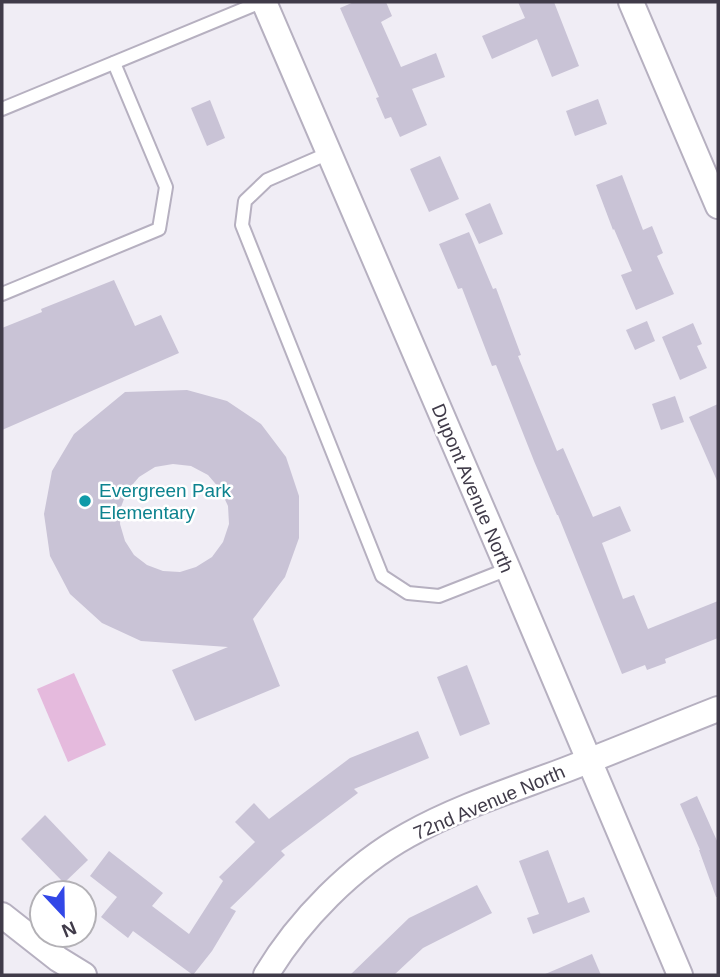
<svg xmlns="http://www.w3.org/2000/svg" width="720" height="977" viewBox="0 0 720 977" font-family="Arial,sans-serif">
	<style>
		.garden { fill: #e5badd }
		.building { fill: #c9c3d6; fill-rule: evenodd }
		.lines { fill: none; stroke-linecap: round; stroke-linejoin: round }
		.lane-casing { stroke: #b6b0c0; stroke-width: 16 }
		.street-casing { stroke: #b6b0c0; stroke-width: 28 }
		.lane { stroke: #fff; stroke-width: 12 }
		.street { stroke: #fff; stroke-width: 24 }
		.culture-dot { fill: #0f9aa8; stroke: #fff; stroke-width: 2.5 }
		.labels { text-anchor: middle; stroke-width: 5; stroke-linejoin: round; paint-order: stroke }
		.street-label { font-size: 19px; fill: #403b49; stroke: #fff }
		.culture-label { font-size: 19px; fill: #0d838f; stroke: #fff; text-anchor: start }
	</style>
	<rect width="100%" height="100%" fill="#f0edf5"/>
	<path class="garden" d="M74,673l32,72 -38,17 -31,-73z"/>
	<g class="building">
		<path d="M354,2h32l6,14 -11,6 20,45 35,-14 9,24 -33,12 15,36 -27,12 -9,-20 -6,2 -9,-21 3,-1 -39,-89z"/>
		<path d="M518,2h36l25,64 -27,11 -15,-38 -45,20 -10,-23 43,-18z"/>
		<path d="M598,99l9,25 -32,12 -9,-25z"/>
		<path d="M210,100l15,38 -18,8 -16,-38z"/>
		<path d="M440,156l19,43 -30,13 -19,-43z"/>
		<path d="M622,175l21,55 9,-4 11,27 -6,3 17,38 -38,16 -15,-35 11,-4 -18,-42 -1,1 -17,-45z"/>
		<path d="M490,203l13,31 -24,10 -14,-30z"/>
		<path d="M469,232l24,57 3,-1 25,67 -3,1 39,95 6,-3 30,69 27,-11 11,25 -29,12 21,56 11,-4 14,34 70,-28v37l-53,21 1,4 -19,7 -2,-5 -23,9 -64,-159h-1l-23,-54 -38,-96 -4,1 -30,-78 -4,1 -19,-45z"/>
		<path d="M114,280l21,46 26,-11 18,38 -177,77v-102l40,-16 -1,-3z"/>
		<path d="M647,321l8,20 -20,9 -9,-20z"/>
		<path d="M693,323l9,21 -5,2 10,22 -27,12 -18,-43z"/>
		<path d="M187,390l40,11 34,23 25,33 13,39v42l-14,39 -32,42 27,67 -85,35 -23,-51 56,-23 -87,-6 -39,-18 -32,-29 -20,-38 -6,-42 8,-43 22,-37 51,-42zM173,464l18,2 17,9 12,14 8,17 1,18 -6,18 -11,15 -16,10 -16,5 -17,-1 -16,-6 -13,-10 -9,-14 -5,-17 1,-17 6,-16 12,-14 16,-10z"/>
		<path d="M675,396l9,26 -23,8 -9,-26z"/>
		<path d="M718,404v79l-29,-66z"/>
		<path d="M467,665l23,59 -30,12 -23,-59z"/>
		<path d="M418,731l11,27 -75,31 4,4 -77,58 4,4 -55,53 6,3 -24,40 -19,24 -60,-44 -5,7 -27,-21 16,-20 -27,-21 19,-25 54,42 -11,13 37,28 34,-53 -4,-4 36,-35 -20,-20 19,-19 15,16 81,-61z"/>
		<path d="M697,796l21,47v54h-2l-17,-47h1l-20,-46z"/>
		<path d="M45,815l43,45 -24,23 -43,-44z"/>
		<path d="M548,850l20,53 16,-6 6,15 -57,22 -6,-16 12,-4 -20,-53z"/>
		<path d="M477,885l15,28 -69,35 -29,27h-44l59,-57z"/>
		<path d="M592,954l9,21h-58z"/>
	</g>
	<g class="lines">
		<defs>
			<g id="lane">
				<path d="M2,109l259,-107"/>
				<path d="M329,153l-62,27 -22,21 -3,24 140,351 26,17 31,3 69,-27"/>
				<path d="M2,294l157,-65 7,-42 -52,-124"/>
			</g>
			<g id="street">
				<path d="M264,2l244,567 172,406"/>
				<path d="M631,2l87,204"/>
				<path d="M2,915l56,44 26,16"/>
				<path d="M266,975c33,-55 86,-109 142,-140 50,-28 104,-45 157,-65 52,-20 102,-41 153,-61"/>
			</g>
		</defs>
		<use href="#lane" class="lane-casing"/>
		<use href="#street" class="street-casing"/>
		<use href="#lane" class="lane"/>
		<use href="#street" class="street"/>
	</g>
	<circle class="culture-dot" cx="85" cy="501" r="7"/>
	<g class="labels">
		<g class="street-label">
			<text transform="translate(473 488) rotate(67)" y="7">Dupont Avenue North</text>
			<text transform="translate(489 802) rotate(-23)" y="7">72nd Avenue North</text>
		</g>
		<g class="culture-label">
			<text x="99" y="497">Evergreen Park<tspan x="99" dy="22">Elementary</tspan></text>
		</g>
	</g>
	<rect width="720" height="977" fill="none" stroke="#403b49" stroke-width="7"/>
	<g transform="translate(63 914) rotate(158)"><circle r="33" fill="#ffffff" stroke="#b3b1b6" stroke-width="2"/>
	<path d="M0-5L12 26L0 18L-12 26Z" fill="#3247e7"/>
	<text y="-10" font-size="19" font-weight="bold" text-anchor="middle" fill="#403b49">N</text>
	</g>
</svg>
